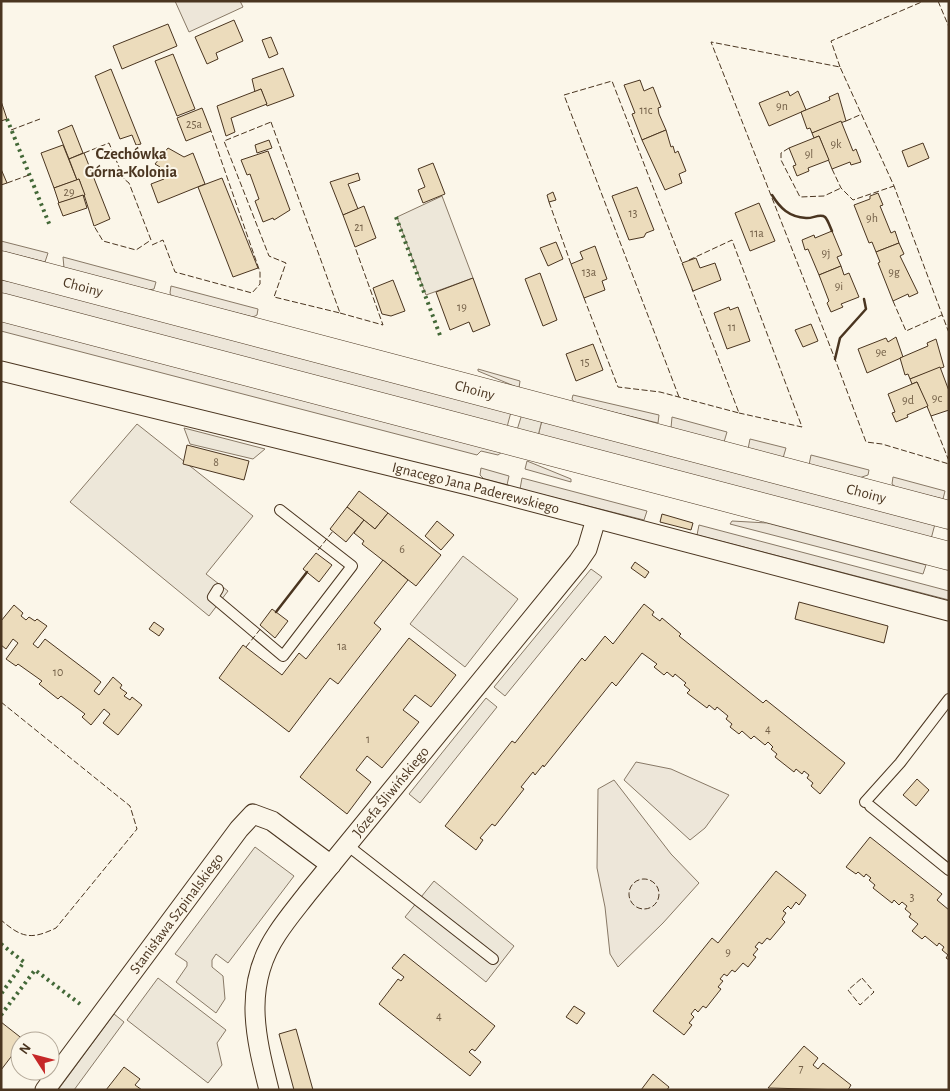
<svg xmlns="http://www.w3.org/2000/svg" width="950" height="1091" viewBox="0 0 950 1091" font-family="'Alegreya Sans',sans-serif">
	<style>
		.green { fill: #ede6d9; stroke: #887966 }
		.parking { fill: #ede7d9; stroke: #887966 }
		.building { fill: #ecdcbc; stroke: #4a3520 }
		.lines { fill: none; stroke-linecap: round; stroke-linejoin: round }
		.lane-casing { stroke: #4a3520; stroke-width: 12 }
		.street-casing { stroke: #4a3520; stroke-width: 21 }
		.secondary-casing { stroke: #4a3520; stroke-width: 29 }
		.lane { stroke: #fbf6e9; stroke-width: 10 }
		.street { stroke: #fbf6e9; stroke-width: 19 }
		.secondary { stroke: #fbf6e9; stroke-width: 28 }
		.hedge { stroke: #436837; stroke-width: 4; stroke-dasharray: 2.5 4; stroke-linecap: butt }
		.fence { stroke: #4a3520; stroke-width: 1; stroke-dasharray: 6 2.5; stroke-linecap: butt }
		.wall { stroke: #4a3520; stroke-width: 2.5 }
		.labels { text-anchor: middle; stroke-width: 4; stroke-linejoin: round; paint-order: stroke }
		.number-label { font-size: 12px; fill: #725f47 }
		.street-label { font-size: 15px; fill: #4a3520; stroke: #fbf6e9 }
		.neighbourhood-label { font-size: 16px; font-weight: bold; fill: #4a3520; stroke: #fbf6e9 }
	</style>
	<rect width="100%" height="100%" fill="#fbf6e9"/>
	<g class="green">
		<path d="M175,1h65l3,6 -54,25z"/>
		<path d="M1,241l47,12 -3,9 -44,-11z"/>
		<path d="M63,257l93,25 -2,7 -5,1 -85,-22z"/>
		<path d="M1,280l35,6 475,126 -4,15 -506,-133z"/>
		<path d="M171,286l87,23 -1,6 -4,2 -81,-20 -2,-4z"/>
		<path d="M1,320l501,132 -4,3 -17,-4 -4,4 -476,-124z"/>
		<path d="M478,369l42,12 -1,7 -41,-17z"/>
		<path d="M573,395l86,20 -1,8 -83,-20 -3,-4z"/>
		<path d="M672,417l55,15 -3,10 -53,-14z"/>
		<path d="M542,420l393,104 -4,15 -393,-103z"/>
		<path d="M750,439l36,9 -3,10 -35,-9z"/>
		<path d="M811,455l58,15 -1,5 -9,3 -50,-13z"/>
		<path d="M527,461l44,18v3l-46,-13z"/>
		<path d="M481,468l28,8 -2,9 -23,-6 -4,-4z"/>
		<path d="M893,477l52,14 -2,8 -46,-11 -5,-4z"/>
		<path d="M522,478l125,33 -3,9 -124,-31z"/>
		<path d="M732,521l35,2 159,42 -3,9 -193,-50z"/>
		<path d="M699,525l250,66v9l-252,-65z"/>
		<path d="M636,762l35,7 58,26 -24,33 -15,12 -66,-60z"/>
		<path d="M614,780l57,74 28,29 -36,40 -45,44 -8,-13 -5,-47 -8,-39 1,-79z"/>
	</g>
	<g class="parking">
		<path d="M442,196l31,82 -47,17 -29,-78z"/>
		<path d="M522,414l20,6 -4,16 -21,-6z"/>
		<path d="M137,424l116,92 -47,58 22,17 -19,25 -139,-114z"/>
		<path d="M184,428l81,21 -12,10 -63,-15z"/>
		<path d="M463,556l55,43 -53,68 -55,-43z"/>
		<path d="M591,569l11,8 -97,119 -11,-9z"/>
		<path d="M486,698l11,9 -77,96 -11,-9z"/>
		<path d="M255,847l39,29 -66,87 -12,-9 -4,6v7l11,9 2,23 -9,14 -40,-31 11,-16v-4l-12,-8z"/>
		<path d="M434,881l80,65 -28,36 -81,-65z"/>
		<path d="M158,978l68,52 -9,13 5,22 -14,18 -81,-63z"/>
		<path d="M114,1014l10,8 -50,68h-16z"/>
	</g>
	<g class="building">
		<path d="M234,20l9,21 -27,12 2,6 -11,5 -12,-27z"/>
		<path d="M168,24l9,22 -55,23 -9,-23z"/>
		<path d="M271,37l7,17 -9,4 -7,-18z"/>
		<path d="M173,54l22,55 -18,7 -22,-55z"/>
		<path d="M283,68l11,28 -27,10 -6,-17 -6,3 -3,-13z"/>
		<path d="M111,69l30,75 -5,1 -4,-10 -12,4 -25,-63z"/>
		<path d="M640,80l4,11 9,-4 8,20 -3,1 1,6 7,16 -24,10 -10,-26 3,-1 -11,-28z"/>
		<path d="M261,89l6,15 -36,14 4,14 -9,4 -9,-30z"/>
		<path d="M788,91l2,5 8,-5 8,19 -37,16 -10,-23z"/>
		<path d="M838,93l8,28 -34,12 -2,-5 -3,1 -6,-17 29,-12 -1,-3z"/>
		<path d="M1,101l6,18 -6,2z"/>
		<path d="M202,108l9,23 -25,10 -9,-23z"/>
		<path d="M841,121l12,30 3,-2 5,13 -10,3 -1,-3 -18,7 -13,-33 -5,2 -2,-5z"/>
		<path d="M72,125l11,28 -14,6 -11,-28z"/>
		<path d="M666,130l5,17 2,-1 2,7 3,-2 8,20 -7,3 3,9 -17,7 -23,-50z"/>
		<path d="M819,136l10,24 -21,8 1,3 -12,5 -4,-10 3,-1 -7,-17z"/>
		<path d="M269,140l3,8 -15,5 -2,-8z"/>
		<path d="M923,143l6,15 -21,9 -6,-16z"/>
		<path d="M63,145l14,35 -23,8 -13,-35z"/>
		<path d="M168,148l16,9 9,-4 12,31 -47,19 -7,-19 13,-5 -4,-12 -5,-3z"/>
		<path d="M268,151l22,59 -16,10 -1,-2 -10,4 -8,-21 4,-2 -9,-25 -3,1 -6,-15z"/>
		<path d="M84,153l26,66 -16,7 -15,-47 -2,1 -8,-21z"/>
		<path d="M433,163l12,31 -22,9 -5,-13 7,-3 -7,-18z"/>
		<path d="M1,169l6,14 -6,2z"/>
		<path d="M358,173l2,7 -12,4 10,25 -15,6 -13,-33z"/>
		<path d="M222,178l36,90 -25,9 -35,-90z"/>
		<path d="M79,179l6,16 -26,8 -5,-15z"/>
		<path d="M637,187l17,43 -8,3 -2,4 -15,3 -17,-44z"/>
		<path d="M553,192l3,8 -7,2 -2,-7z"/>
		<path d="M878,193l5,12 -3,1 11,27 4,-2 4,12 -23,9 -4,-10 -3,1 -15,-38 16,-6v-3z"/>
		<path d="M83,195l4,13 -24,8 -5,-13z"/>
		<path d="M759,203l16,38 -25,10 -15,-38z"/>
		<path d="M364,206l12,32 -21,9 -12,-32z"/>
		<path d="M832,231l10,24 -5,2 4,9 -22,9 -11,-26 -3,1 -3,-10 12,-5 1,3z"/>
		<path d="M556,242l7,17 -15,7 -8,-18z"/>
		<path d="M899,243l5,11 -4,2 18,37 -9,4 -1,-3 -15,7 -15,-38 2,-1 -4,-10z"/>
		<path d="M595,246l12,33 -5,2 3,9 -21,8 -13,-34 12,-5 -3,-7z"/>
		<path d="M696,258l4,10 15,-5 6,17 -28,11 -11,-28z"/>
		<path d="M841,266l3,9 5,-2 10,24 -18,7 2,3 -12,5 -4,-9 2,-2 -10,-26z"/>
		<path d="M540,273l17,47 -14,6 -18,-47z"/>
		<path d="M473,278l17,47 -17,7 -4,-10 -19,8 -14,-38z"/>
		<path d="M393,280l12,31 -14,5 -9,-2 -9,-26z"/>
		<path d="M729,307l1,3 8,-3 12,34 -23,8 -13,-36z"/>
		<path d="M811,324l7,17 -15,6 -8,-17z"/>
		<path d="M896,337l7,20 -36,16 -9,-24 28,-11 2,4z"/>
		<path d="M936,339l8,28 -34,12 -2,-5 -3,1 -5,-17 28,-12 -1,-3z"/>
		<path d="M593,344l10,26 -27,11 -10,-27z"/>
		<path d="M940,367l9,24v19l-18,6 -14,-34 -5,2 -2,-5z"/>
		<path d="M917,382l11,24 -21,9 1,2 -12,5 -4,-9 3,-1 -7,-18z"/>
		<path d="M187,445l62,16 -5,19 -61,-16z"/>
		<path d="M359,491l29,22 -13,16 -28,-22z"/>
		<path d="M347,507l17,13 -18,22 -16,-13z"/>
		<path d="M388,513l53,42 -25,31 -54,-42 2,-3 -10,-8 10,-13 11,9z"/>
		<path d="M662,514l31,9 -2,7 -31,-8z"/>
		<path d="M437,521l17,14 -13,15 -16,-14z"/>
		<path d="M316,553l16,12 -13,17 -16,-13z"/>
		<path d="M383,560l25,20 -34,43 7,6 -43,55 -8,-6 -41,54 -70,-54 24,-33 39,30 17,-22 7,6z"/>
		<path d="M635,562l14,10 -4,6 -14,-10z"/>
		<path d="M799,602l89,24 -4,17 -89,-24z"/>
		<path d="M644,604l10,8 -2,3 8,6 2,-3 19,16 -2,2 20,16 64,51 3,-3 79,63 -25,31 -9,-8 2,-3 -6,-5 2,-3 -5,-4 -2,3 -6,-5 -2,3 -19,-15 2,-3 -6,-5 2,-2 -5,-5 -3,3 -11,-9 -3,3 -9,-8 -3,3 -9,-7 2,-3 -6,-5 2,-3 -11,-9 -2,3 -6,-5 -2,3 -20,-15 3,-3 -6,-5 2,-2 -11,-9 -2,3 -6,-5 -3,3 -10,-8 3,-3 -15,-11 -26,33 -4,-4 -68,85 -1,-2 -8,10 -2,-3 -12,15 3,2 -29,37 -3,-2 -12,14 3,2 -7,10 -31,-24 67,-85 3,2 67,-85 3,3 20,-25 8,8z"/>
		<path d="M14,605l9,8 -2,3 5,4 3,-3 6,4 2,-2 10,7 -14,18 5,4 7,-9 50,38 6,5 -7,9 5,4 14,-18 9,8 -2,3 7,5 -3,3 6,4 2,-3 10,8 -24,30 -15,-12 7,-9 -6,-5 -13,16 -9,-8 3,-3 -24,-18 -3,3 -19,-15 3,-3 -24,-17 -2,2 -10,-7 12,-16 -5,-4 -7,10 -5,-4v-24z"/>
		<path d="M272,609l16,12 -13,17 -15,-13z"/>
		<path d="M154,622l10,7 -5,7 -10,-7z"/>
		<path d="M409,638l47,37 -25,32 -16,-12 -12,15 16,12 -37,46 -15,-12 -11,14 15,12 -24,32 -47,-37z"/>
		<path d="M917,779l12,11 -13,16 -13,-11z"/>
		<path d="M870,837l72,57 -5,6 12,10v50l-3,-2 2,-3 -6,-5 2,-3 -5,-4 -2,3 -12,-10 -3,3 -10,-8 6,-7 -9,-7 2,-3 -6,-5 2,-3 -5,-4 -3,3 -5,-5 -2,3 -19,-15 2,-3 -6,-5 2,-2 -5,-4 -2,3 -6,-5 -2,2 -10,-7z"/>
		<path d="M776,871l30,24 -7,10 -3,-3 -5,7 -3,-3 -5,5 3,2 -4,6 3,3 -15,18 -3,-2 -5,6 -3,-2 -4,5 3,2 -5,6 3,2 -8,10 -5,-4 -8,9 -3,-2 -5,6 -3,-2 -4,5 3,2 -5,6 3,2 -15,19 -3,-2 -5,6 -3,-3 -4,5 3,3 -5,6 3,2 -8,10 -31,-24 59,-73 6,5z"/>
		<path d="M404,954l91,72 -20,25 -3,-2 -3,3 12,10 -11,14 -91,-72 19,-25 3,2 3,-4 -12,-9z"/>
		<path d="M574,1006l11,7 -8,11 -11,-7z"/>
		<path d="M1,1022l23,18 -4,1v4l-19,25z"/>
		<path d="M296,1029l17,61h-19l-15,-56z"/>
		<path d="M804,1046l14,12 -5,7 5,4 5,-6 28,22 -3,5 -80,-2z"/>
		<path d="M124,1067l16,12 -5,6 7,5h-36z"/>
		<path d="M653,1074l16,13 -2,3h-26z"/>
	</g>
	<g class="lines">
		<defs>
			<g id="lane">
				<path d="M218,589l-5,8 70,59 69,-90 -72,-56"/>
				<path d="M865,802l35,-39 49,-64"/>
				<path d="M870,806l79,64"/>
				<path d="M347,845l146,114"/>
			</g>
			<g id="street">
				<path id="s1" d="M1,371l471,115 477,125"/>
				<path id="s2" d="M45,1090l194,-261 14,-15 19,7 59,44"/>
				<path id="s3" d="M269,1090c-14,-55 -26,-105 8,-156 9,-14 20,-27 30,-40l271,-332 9,-13 9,-30"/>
			</g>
			<g id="secondary">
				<path id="s4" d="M1,265l948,250"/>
				<path d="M1,307l948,249"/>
			</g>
		</defs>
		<use href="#lane" class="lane-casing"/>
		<use href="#street" class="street-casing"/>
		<use href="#secondary" class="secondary-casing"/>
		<use href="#lane" class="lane"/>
		<use href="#street" class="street"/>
		<use href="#secondary" class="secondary"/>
		<g class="hedge">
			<path d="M7,119l43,107"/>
			<path d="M396,217l45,121"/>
			<path d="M1,944l23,18 -23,32"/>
			<path d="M1,1015l34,-45 45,34"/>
		</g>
		<g class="fence">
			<path d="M938,1l11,26"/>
			<path d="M840,67l-9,-26 93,-40"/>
			<path d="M846,121l16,-7"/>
			<path d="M271,122l69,191 -66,-16 12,-34 -17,-7 -45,-115z"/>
			<path d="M11,130l29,-11"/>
			<path d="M789,148l-8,5v7l19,37 24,-1 17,-8"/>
			<path d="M84,153l25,-10 15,36 5,4 22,57 -15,10 -33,-9 -9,-15"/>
			<path d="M832,169l9,19 12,12 41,-14"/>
			<path d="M7,183l22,-8"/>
			<path d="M549,202l22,62"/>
			<path d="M152,245l11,-5 12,32 77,21 8,-9v-12l-49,-141"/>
			<path d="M689,260l43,-20 70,187 -63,-14"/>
			<path d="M584,298l34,89 42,5 79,21 -47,-124"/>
			<path d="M893,301l13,30 36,-16"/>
			<path d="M340,313l43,12 -28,-78"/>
			<path d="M949,333l-55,-147 -54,-119 -129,-25 124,317 31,83 16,2 67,20"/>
			<path d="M679,397l-115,-302 48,-14 71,184"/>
			<path d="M931,416l18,45"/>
			<path d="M318,550l15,-19"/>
			<path d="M246,647l16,-20"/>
			<path d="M1,702l129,104 7,23 -81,99c-25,12 -34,10 -55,-8"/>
			<circle cx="644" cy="894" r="15"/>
			<path d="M862,978l12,14 -14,13 -12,-15z"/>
		</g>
		<g class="wall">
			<path d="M772,195c8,13 17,22 34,23 6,1 14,-5 19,-1 3,3 5,10 7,14"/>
			<path d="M835,359l5,-21 26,-29 -2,-10"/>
			<path d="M276,612l31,-40"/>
		</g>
	</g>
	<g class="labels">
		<g class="number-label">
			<text x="782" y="110">9n</text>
			<text x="646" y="114">11c</text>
			<text x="194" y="128">25a</text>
			<text x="836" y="148">9k</text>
			<text x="809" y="158">9l</text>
			<text x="69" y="196">29</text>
			<text x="633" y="217">13</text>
			<text x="872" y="222">9h</text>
			<text x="359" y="231">21</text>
			<text x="757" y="237">11a</text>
			<text x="826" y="257">9j</text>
			<text x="589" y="276">13a</text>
			<text x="894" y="276">9g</text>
			<text x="839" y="290">9i</text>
			<text x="462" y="311">19</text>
			<text x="732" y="331">11</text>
			<text x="881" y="356">9e</text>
			<text x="585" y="366">15</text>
			<text x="937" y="402">9c</text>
			<text x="908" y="404">9d</text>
			<text x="216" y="466">8</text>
			<text x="402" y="553">6</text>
			<text x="342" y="650">1a</text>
			<text x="58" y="676">10</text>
			<text x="768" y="733">4</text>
			<text x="368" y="743">1</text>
			<text x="912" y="901">3</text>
			<text x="728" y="956">9</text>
			<text x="439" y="1020">4</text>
			<text x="801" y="1072">7</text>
		</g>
		<g class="street-label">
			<text dy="5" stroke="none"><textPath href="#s4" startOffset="85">Choiny</textPath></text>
			<text dy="5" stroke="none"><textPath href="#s4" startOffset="490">Choiny</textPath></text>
			<text dy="5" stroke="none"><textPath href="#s1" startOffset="489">Ignacego Jana Paderewskiego</textPath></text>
			<text dy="5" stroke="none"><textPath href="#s4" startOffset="895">Choiny</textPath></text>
			<text dy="5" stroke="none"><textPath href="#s3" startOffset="344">Józefa Śliwińskiego</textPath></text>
			<text dy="5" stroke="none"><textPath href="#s2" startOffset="220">Stanisława Szpinalskiego</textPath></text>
		</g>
		<g class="neighbourhood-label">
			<text x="131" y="159">Czechówka<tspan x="131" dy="18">Górna-Kolonia</tspan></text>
		</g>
	</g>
	<rect width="950" height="1091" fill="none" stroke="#4a3520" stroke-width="5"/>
	<g transform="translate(35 1056) rotate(306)"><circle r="24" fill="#fbf6e9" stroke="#b4a999"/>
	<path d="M0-4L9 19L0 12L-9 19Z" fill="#c62828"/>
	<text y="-8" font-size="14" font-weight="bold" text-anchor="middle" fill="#4a3520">N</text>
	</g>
</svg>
